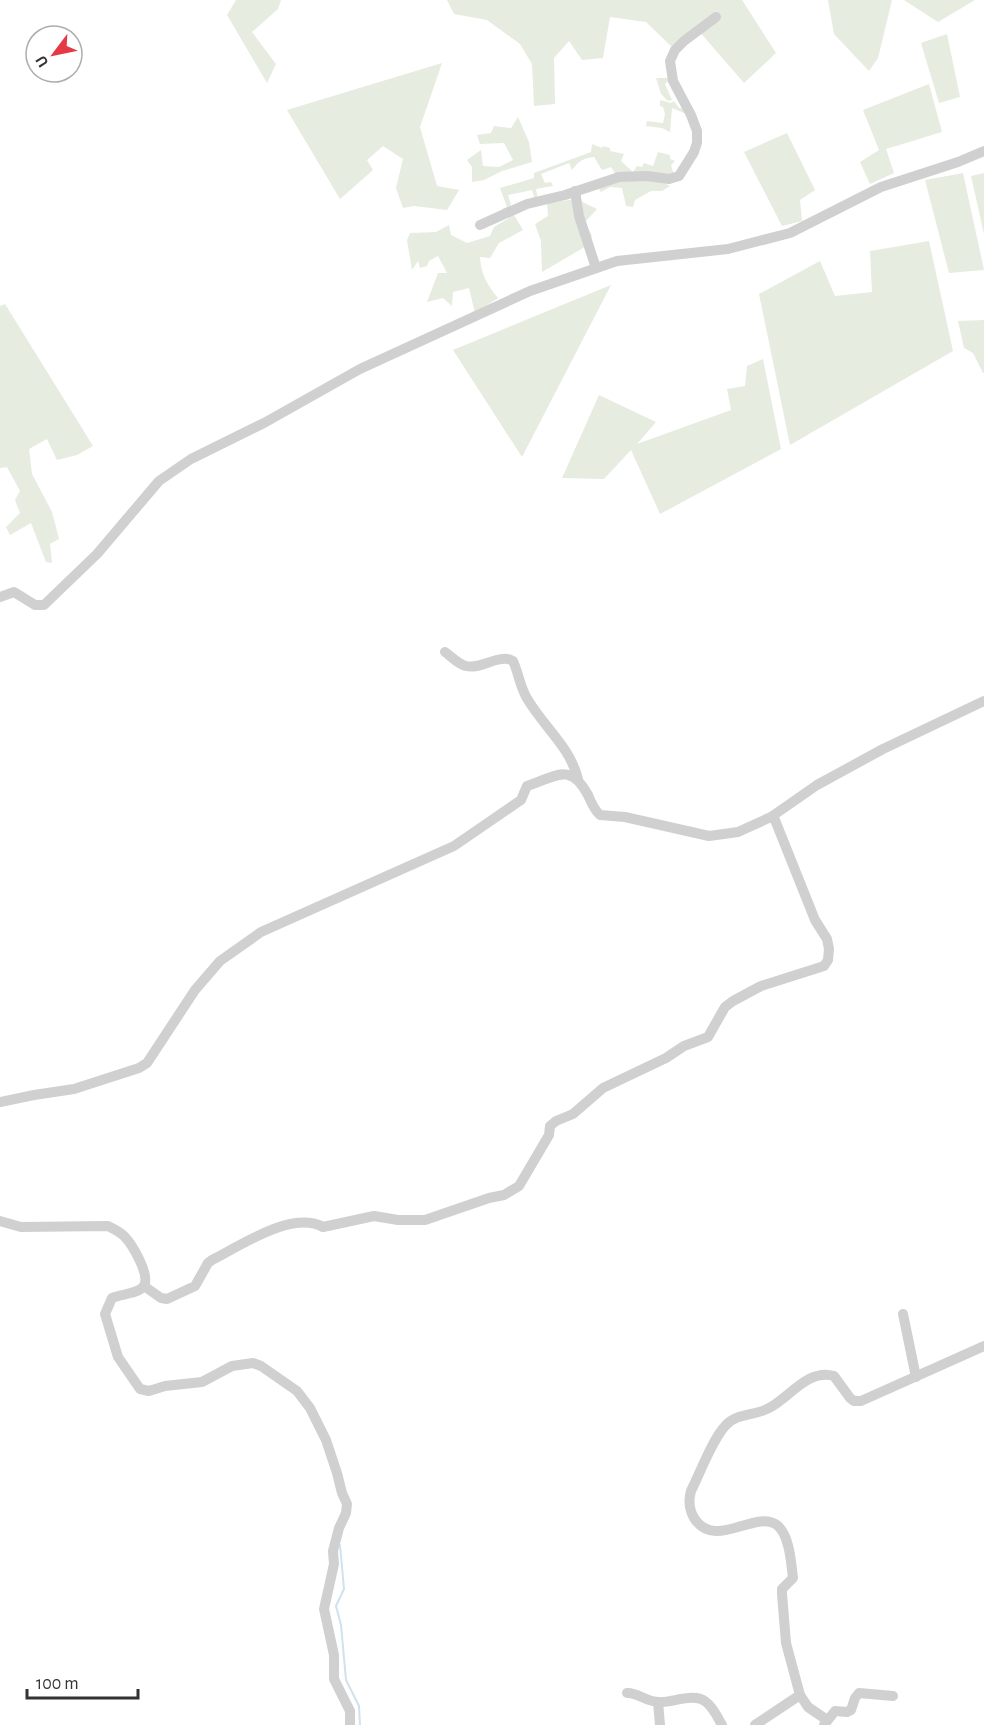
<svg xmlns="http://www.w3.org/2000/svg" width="984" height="1725" viewBox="0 0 984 1725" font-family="'Alegreya Sans',sans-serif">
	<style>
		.green { fill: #e6ecdf }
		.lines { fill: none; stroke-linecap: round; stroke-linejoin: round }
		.stream { stroke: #cfe2ee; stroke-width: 2 }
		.minor { stroke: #d0d0d0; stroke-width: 10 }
	</style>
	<rect width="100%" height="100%" fill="#fff"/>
	<g class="green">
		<path d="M236,0h45l-3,9 -26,23 24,32 -9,19 -40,-68z"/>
		<path d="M447,0h295l34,53 -32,30 -46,-53 -23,20 -29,-28 -36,-5 -7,41 -21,2 -13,-19 -15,17 1,46 -21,2 -2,-42 -12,-20 -33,-24 -33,-6z"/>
		<path d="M828,0h64l-14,58 -9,13 -35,-37z"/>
		<path d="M904,0h71l-37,22z"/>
		<path d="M947,34l13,63 -21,6 -18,-60z"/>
		<path d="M442,63l-22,64 17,59 22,4 -12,20 -33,-4 -11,2 -7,-20 7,-29 -20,-13 -16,14 6,10 -33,29 -53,-89z"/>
		<path d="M656,78h15l-6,6 7,16 -4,1 -7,-7z"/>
		<path d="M929,84l13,48 -56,17 8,24 -24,11 -10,-22 19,-12 -16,-40z"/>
		<path d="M660,100l11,3 3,-2 5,7 7,1 -2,4 -12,-5 -2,24 -8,-4 -16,-2 1,-5 16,2 2,-9 -2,-7 -3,-1z"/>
		<path d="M518,117l11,25 3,20 -30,9 -18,9 -12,2v-15l-5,-7 14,-10 2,16 16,1 14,-7 -9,-17 -24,1 -3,-9 14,-2 3,-7 17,2z"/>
		<path d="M787,133l28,57 -15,10 2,21 -20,5 -38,-74z"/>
		<path d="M592,144l10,4 1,-2 7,2v3l14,3 -3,7 12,11 4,-6 5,1 2,-4 9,3 5,-14 12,3v4l5,2 -4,4 2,7 4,3h-61l-5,-8 -9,3 -8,-13c-11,1 -15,4 -22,13l-3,-7 -28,11 4,9 6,-1 2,4 -17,3 2,10 -3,1 -3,-10 -24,5 3,10 -8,7 -1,-3 5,-2 -7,-19 34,-10v-5l57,-21z"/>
		<path d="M963,173l21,97 -35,3 -24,-93z"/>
		<path d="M984,173v61l-13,-58z"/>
		<path d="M655,178l15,8 -8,5h-11l-16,9 -2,7 -7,-1 -4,-18 -12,-1 -9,5 -3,-4 14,-9z"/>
		<path d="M576,199l21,10 -12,13 7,14 -9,12 -41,24 -1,-31 -6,-17 13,-8 -1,-13z"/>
		<path d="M514,215l9,15 -24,13 -9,15 -10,-1c1,17 7,28 18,41l-23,15 -6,-25 -16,4 -1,14 -9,-8 -16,4 11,-29h9l-9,-17 -9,5 -2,5 -7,2 -2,-7 -6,9 -5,-30 3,-7 26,-1 13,-7 2,10 16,8 23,-7 4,-9z"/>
		<path d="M929,241l24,110 -163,94 -31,-151 61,-33 15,35 37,-4 -2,-41z"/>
		<path d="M611,285l-89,172 -69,-107z"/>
		<path d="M5,304l88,142 -16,9 -20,5 -10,-21 -18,10 3,25 20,38 7,27 -9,5 2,19 -6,-1 -15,-39 -21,12 -4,-8 14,-14 -5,-13 5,-9 -13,-24 -7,1v-162z"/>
		<path d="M984,320v53h-1l-10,-20 -9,-5 -6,-27z"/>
		<path d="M763,359l18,90 -121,65 -29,-64 -27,29 -42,-1 37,-83 57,27 -19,22 94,-34 -4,-21 18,-3 2,-20z"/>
	</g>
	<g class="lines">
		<path class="stream" d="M340,1545l4,44 -8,17 5,19 5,55 13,26 1,19"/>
		<g class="minor">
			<path d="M575,191l4,25 17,52"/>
			<path d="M480,225l47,-21 38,-9 54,-18 28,-1 22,3 10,-3 15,-24 3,-9v-12l-6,-16 -18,-34 -3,-20 5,-11 9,-9 32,-24"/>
			<path d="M0,597l14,-5 21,13h9l53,-51 62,-73 32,-22 73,-36 96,-54 170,-78 87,-30 111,-12 62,-16 91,-46 77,-25 26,-11"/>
			<path d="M445,652c7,5 13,12 21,14 15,4 33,-13 47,-5 6,13 7,27 15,39 17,28 42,47 50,79"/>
			<path d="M0,1102l34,-7 40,-6 65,-21 8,-5 48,-73 25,-29 41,-29 193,-86 67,-46 6,-14c30,-10 43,-24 61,9 3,7 6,15 12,20l25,2 84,19 29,-4 33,-15 46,-32 66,-36 101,-48"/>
			<path d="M0,1221l21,6 87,-1c6,3 12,6 16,10 8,8 28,41 19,51 -6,7 -22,7 -31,11l-7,16 13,43 22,32 9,2 16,-5 37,-4 30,-16 21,-3 8,3 36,25 13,17 16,32 11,33 5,20 5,11 -1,9 -7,15 -6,23 1,13 -10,45 10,46v24l16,32v14"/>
			<path d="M144,1286l17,12 6,1 28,-13 13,-23 4,-3c28,-14 80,-50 111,-33l51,-11 24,4h27l64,-22 15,-3 15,-9 30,-51 1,-9 6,-5 17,-7 30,-26 63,-30 18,-12 24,-9 17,-30 8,-6 28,-15 63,-20 4,-6 1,-11 -2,-10 -12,-19 -40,-100 -4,-3"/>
			<path d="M903,1314l13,63"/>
			<path d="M627,1693c10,-1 19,9 32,9 13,1 35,-10 47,0 7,5 12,16 16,23"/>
			<path d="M800,1695l8,12 19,13"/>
			<path d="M658,1702l2,23"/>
			<path d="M755,1725l45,-30 -14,-52 -4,-49v-5l11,-11c-2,-15 -3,-42 -16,-53 -22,-16 -62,26 -83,-7 -5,-9 -6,-17 -3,-27 9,-18 22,-53 35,-66 11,-12 29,-9 43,-17 20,-10 39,-40 65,-32l16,22 4,3h7l123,-55"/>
			<path d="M824,1725l11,-14 12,1 4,-2 4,-12 4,-5 34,3"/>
		</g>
	</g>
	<g transform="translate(54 54) rotate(238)"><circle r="28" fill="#ffffff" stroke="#adadad" stroke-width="1.5"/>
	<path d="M0-4.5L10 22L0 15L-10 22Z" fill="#e63946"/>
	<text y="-9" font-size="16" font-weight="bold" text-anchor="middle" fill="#333333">U</text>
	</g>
	<path d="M27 1689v9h111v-9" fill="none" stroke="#333333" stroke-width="3"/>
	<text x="36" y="1689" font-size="18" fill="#333333" stroke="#ffffff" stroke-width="4.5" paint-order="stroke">100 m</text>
</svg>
